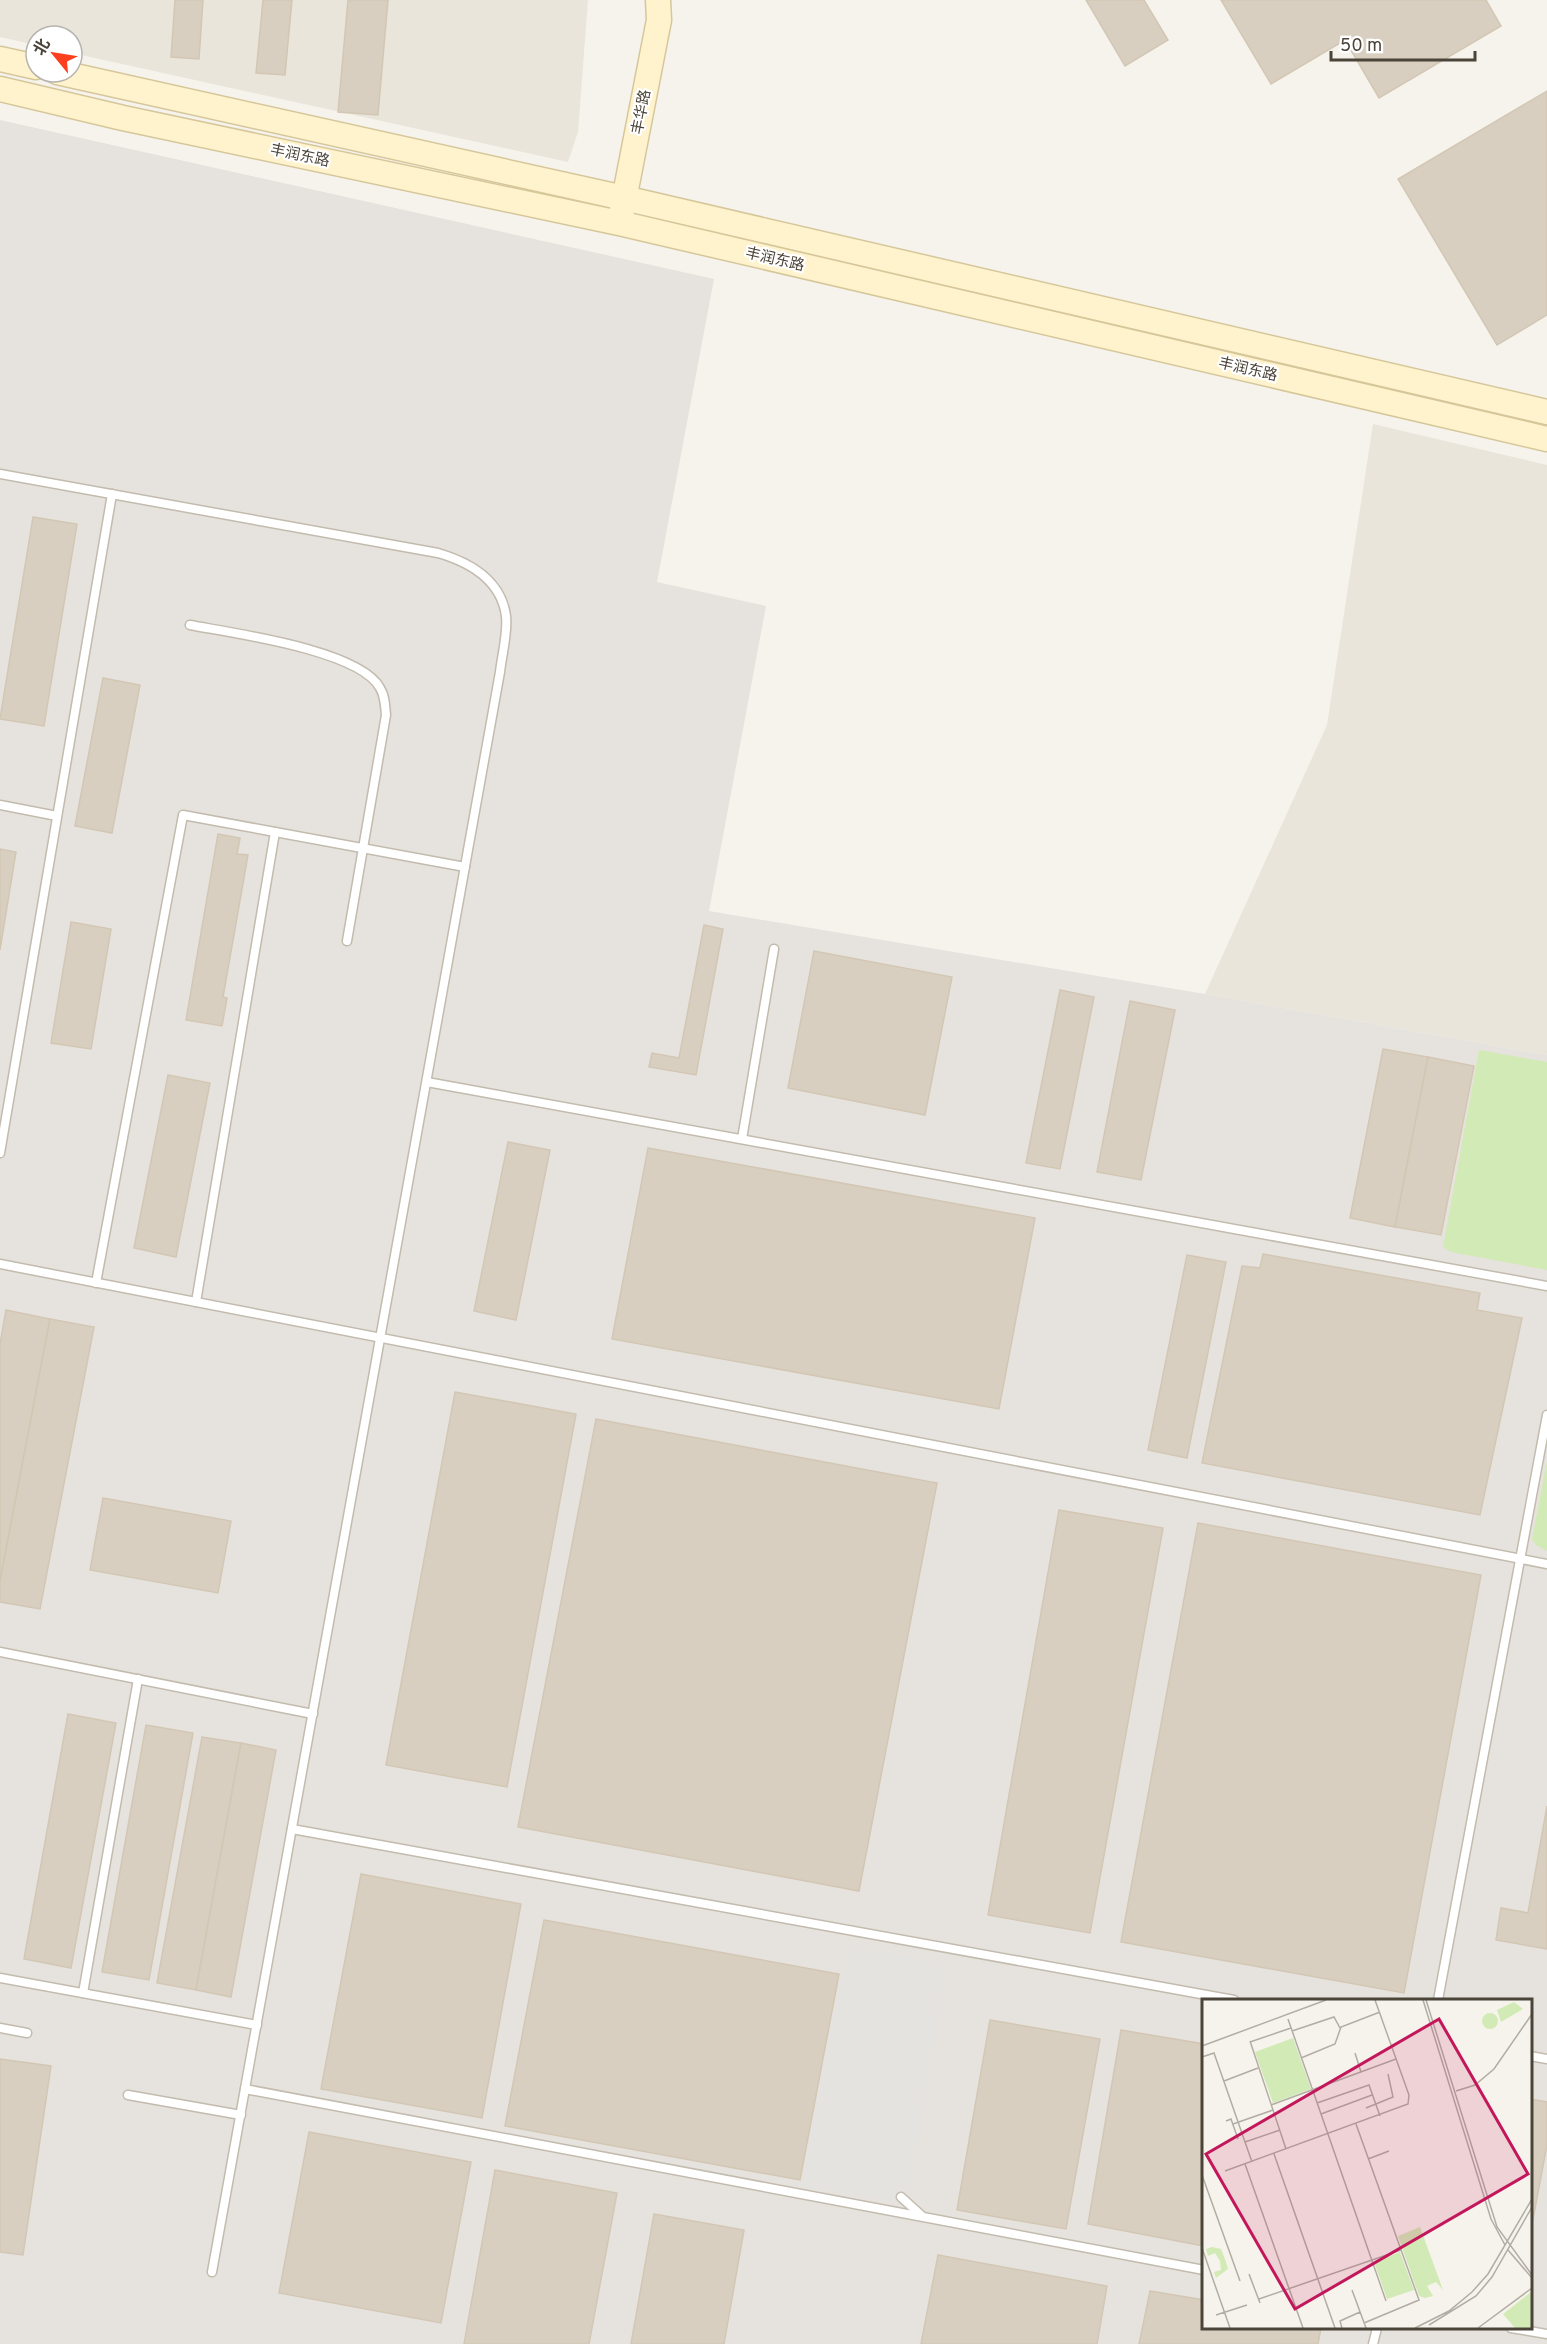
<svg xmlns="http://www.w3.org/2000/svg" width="1547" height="2344" viewBox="0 0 1547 2344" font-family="Overpass,'Noto Sans SC',sans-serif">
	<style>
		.residential { fill: #eae5da }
		.industrial { fill: #e6e2dd; fill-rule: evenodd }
		.green { fill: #d2eab5 }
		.parking { fill: #e5e3e0 }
		.building { fill: #d8cfc1; stroke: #d3c7b4; stroke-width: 1.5 }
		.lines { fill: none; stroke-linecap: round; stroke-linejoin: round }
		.lane-casing { stroke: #c2bbae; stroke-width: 11 }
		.secondary-casing { stroke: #d6c79b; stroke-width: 27 }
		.lane { stroke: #fff; stroke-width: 8 }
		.secondary { stroke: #fff3cd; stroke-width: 24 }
		.labels { text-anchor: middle; stroke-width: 4.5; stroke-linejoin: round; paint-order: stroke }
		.street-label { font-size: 15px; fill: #4b4439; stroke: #fff }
		.inset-road { fill: none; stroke: #b2ada4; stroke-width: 1.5 }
		.view { fill: #c2185b; fill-opacity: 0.15; stroke: #c2185b; stroke-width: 3 }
		.inset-edge { fill: none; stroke: #4b4439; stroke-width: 3 }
	</style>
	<rect width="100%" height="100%" fill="#f6f3ec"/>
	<g class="residential">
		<path d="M0,0h588l-10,132 -10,30 -496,-109v-17h-36v9l-36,-8z"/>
		<path d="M1373,424l174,41v590l-342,-61 122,-269z"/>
	</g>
	<path class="industrial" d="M0,120l714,159 -57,303 109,24 -57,305 496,83 342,61v1289h-1547zM1204,2000h326v328h-326z"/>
	<g class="green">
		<path d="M1479,1050l68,12v208l-96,-18 -8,-5z"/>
		<path d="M1547,1461v90l-11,-6 -4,-6z"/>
	</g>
	<path class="parking" d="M847,1945l100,18 -38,227 -15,11 -94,-14z"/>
	<g class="building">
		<path d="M175,0h28l-4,59 -28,-2z"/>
		<path d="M263,0h29l-7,75 -29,-2z"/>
		<path d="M348,0h40l-10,115 -40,-3z"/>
		<path d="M1086,0h58l24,40 -43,26z"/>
		<path d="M1221,0h265l15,26 -122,72 -34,-58 -74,44z"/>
		<path d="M1547,91v224l-50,30 -99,-166z"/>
		<path d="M33,517l44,7 -33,202 -44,-7z"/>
		<path d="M103,678l37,7 -28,148 -37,-7z"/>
		<path d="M218,834l22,4 -3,16 11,1 -25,142 4,1 -5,28 -36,-6z"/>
		<path d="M0,849l16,3 -16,98z"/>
		<path d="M71,922l40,7 -20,120 -40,-6z"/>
		<path d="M704,925l19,4 -27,146 -47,-8 3,-14 27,5z"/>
		<path d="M814,951l138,26 -27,138 -137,-27z"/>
		<path d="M1060,990l34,7 -34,172 -34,-6z"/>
		<path d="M1130,1001l45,9 -34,170 -44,-8z"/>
		<path d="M1383,1049l45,8 -33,170 -45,-9z"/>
		<path d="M1428,1057l46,9 -33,169 -46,-8z"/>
		<path d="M168,1075l42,8 -34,174 -42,-9z"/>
		<path d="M508,1142l42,8 -34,170 -42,-9z"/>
		<path d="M648,1148l387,70 -36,191 -387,-70z"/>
		<path d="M1263,1254l217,39 -3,17 45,8 -42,197 -278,-52 40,-197 18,2z"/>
		<path d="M1187,1255l39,7 -39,196 -39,-8z"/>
		<path d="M6,1310l44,9 -50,262v-237z"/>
		<path d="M50,1319l44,8 -54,282 -40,-7v-21z"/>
		<path d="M455,1392l121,22 -69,373 -121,-22z"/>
		<path d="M596,1419l341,64 -78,408 -341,-64z"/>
		<path d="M103,1498l128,23 -13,72 -128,-23z"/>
		<path d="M1059,1510l104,18 -73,405 -102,-18z"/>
		<path d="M1198,1523l283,52 -77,418 -283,-51z"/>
		<path d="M68,1714l48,9 -45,245 -47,-9z"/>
		<path d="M146,1725l47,8 -44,247 -47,-8z"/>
		<path d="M202,1737l39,6 -45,247 -39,-7z"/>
		<path d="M241,1743l35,7 -45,247 -35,-7z"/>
		<path d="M1547,1806v143l-51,-9 5,-32 27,5z"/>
		<path d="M361,1874l160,30 -39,214 -161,-29z"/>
		<path d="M544,1920l295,54 -39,206 -295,-54z"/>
		<path d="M990,2020l110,19 -34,190 -109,-19z"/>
		<path d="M1121,2030l83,14v202l-116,-22z"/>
		<path d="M0,2059l51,7 -28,189 -23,-3z"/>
		<path d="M1530,2099l17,3v43l-17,90z"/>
		<path d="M309,2132l162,30 -30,161 -162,-30z"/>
		<path d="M495,2170l122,23 -28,151h-125z"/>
		<path d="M654,2214l90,16 -20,114h-93z"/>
		<path d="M938,2255l169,31 -10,58h-176z"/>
		<path d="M1150,2291l54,9v28h117l-3,16h-179z"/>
	</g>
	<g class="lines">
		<defs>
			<g id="lane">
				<path d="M0,474l438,79c31,9 63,27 68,63 2,17 -4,38 -6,56l-288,1600"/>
				<path d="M190,625c42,8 170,25 190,63 5,8 5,17 6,27l-39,226"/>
				<path d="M0,805l57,11"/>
				<path d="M427,1082l1120,204"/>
				<path d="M742,1139l32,-190"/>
				<path d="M0,1153l112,-659"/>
				<path d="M0,1264l1547,300"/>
				<path d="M96,1283l87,-468 282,52"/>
				<path d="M196,1302l79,-470"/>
				<path d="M0,1652l313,62"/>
				<path d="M292,1829l942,171"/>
				<path d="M0,1978l257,47"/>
				<path d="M83,1993l55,-314"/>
				<path d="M1438,2000l109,-585"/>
				<path d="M0,2028l27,5"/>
				<path d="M1530,2056l17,3"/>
				<path d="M245,2089l959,181"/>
				<path d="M128,2095l113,20"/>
				<path d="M901,2197l21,19"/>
				<path d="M1511,2328l36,6"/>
				<path d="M1373,2344l4,-16"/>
			</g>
			<g id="secondary">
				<path d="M0,59l36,8"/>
				<path d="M57,72l567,126 923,214"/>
				<path d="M0,89l123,29 496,105 928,216"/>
				<path d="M621,215l38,-195 -1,-20"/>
			</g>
		</defs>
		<use href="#lane" class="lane-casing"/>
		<use href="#secondary" class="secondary-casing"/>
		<use href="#lane" class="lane"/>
		<use href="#secondary" class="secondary"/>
	</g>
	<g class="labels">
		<g class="street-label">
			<text transform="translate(641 112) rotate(-79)" y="5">丰华路</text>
			<text transform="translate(300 155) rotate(12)" y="5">丰润东路</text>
			<text transform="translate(775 259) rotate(13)" y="5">丰润东路</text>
			<text transform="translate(1248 369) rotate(13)" y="5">丰润东路</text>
		</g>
	</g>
	<g transform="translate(1202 1999)">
		<rect width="330" height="330" fill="#f6f3ec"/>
		<path d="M312,3l9,7 -22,13 -4,-12zM280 22a8 8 0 1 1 16 0a8 8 0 1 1-16 0ZM91,39l18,51 -38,14 -18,-51zM218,228l23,63 -7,-8 -9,4 6,10 -8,2 -6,-2 -21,-60zM10,248l9,2 4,10 -4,2 4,-2 3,10 -12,9 -2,-6 7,-2 -1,-9 -5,-8 -7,3 -2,-7zM198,253l14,38 -27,9 -13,-37zM329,293l1,36h-17l-12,-14z" fill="#d2eab5"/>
		<path class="inset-road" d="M221,1l68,219 14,26M224,1l71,227 35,48M86,20l98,282M90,32l42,-14 6,11M48,42l36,108M48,43l41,-14M0,47l124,-46M153,54l6,19M0,58l12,-4 38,109M99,59l34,-14 6,-17 39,-15M22,82l34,-13M254,92l19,-6 19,-16 38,-55M115,104l52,-18 11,31M69,106l125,-46M164,109l27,-11 -5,-23M119,115l51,-19M24,122l5,-2 7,20M31,125l40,-14M154,125l63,176 -55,23M0,139v19M43,143l35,-12M72,155l61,174M166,160l21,-8M43,165l58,164M23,172l183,-67 1,-9 -34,-95M0,176l38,106M0,249l28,80M306,251l24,28M47,275l11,29M150,291l14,38M57,300l142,-49M14,316l31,-10M227,326l47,-29 16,-19 40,-70M140,329l-2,-7 20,-9M213,329l34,-17 23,-19 16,-18 44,-75M276,329l54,-40"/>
		<path class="view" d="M237,20l89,155 -233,135 -89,-155z"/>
		<rect width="330" height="330" class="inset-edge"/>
	</g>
	<g transform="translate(54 54) rotate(300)"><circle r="28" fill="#ffffff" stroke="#b7b4b0" stroke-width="1.5"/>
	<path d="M0-4.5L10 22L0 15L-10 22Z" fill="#fc3f1d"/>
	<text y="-9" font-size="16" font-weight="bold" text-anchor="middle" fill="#4b4439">北</text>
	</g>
	<path d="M1331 51v9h144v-9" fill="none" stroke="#4b4439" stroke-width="3"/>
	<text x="1340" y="51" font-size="18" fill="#4b4439" stroke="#ffffff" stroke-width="4.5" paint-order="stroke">50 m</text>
</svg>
